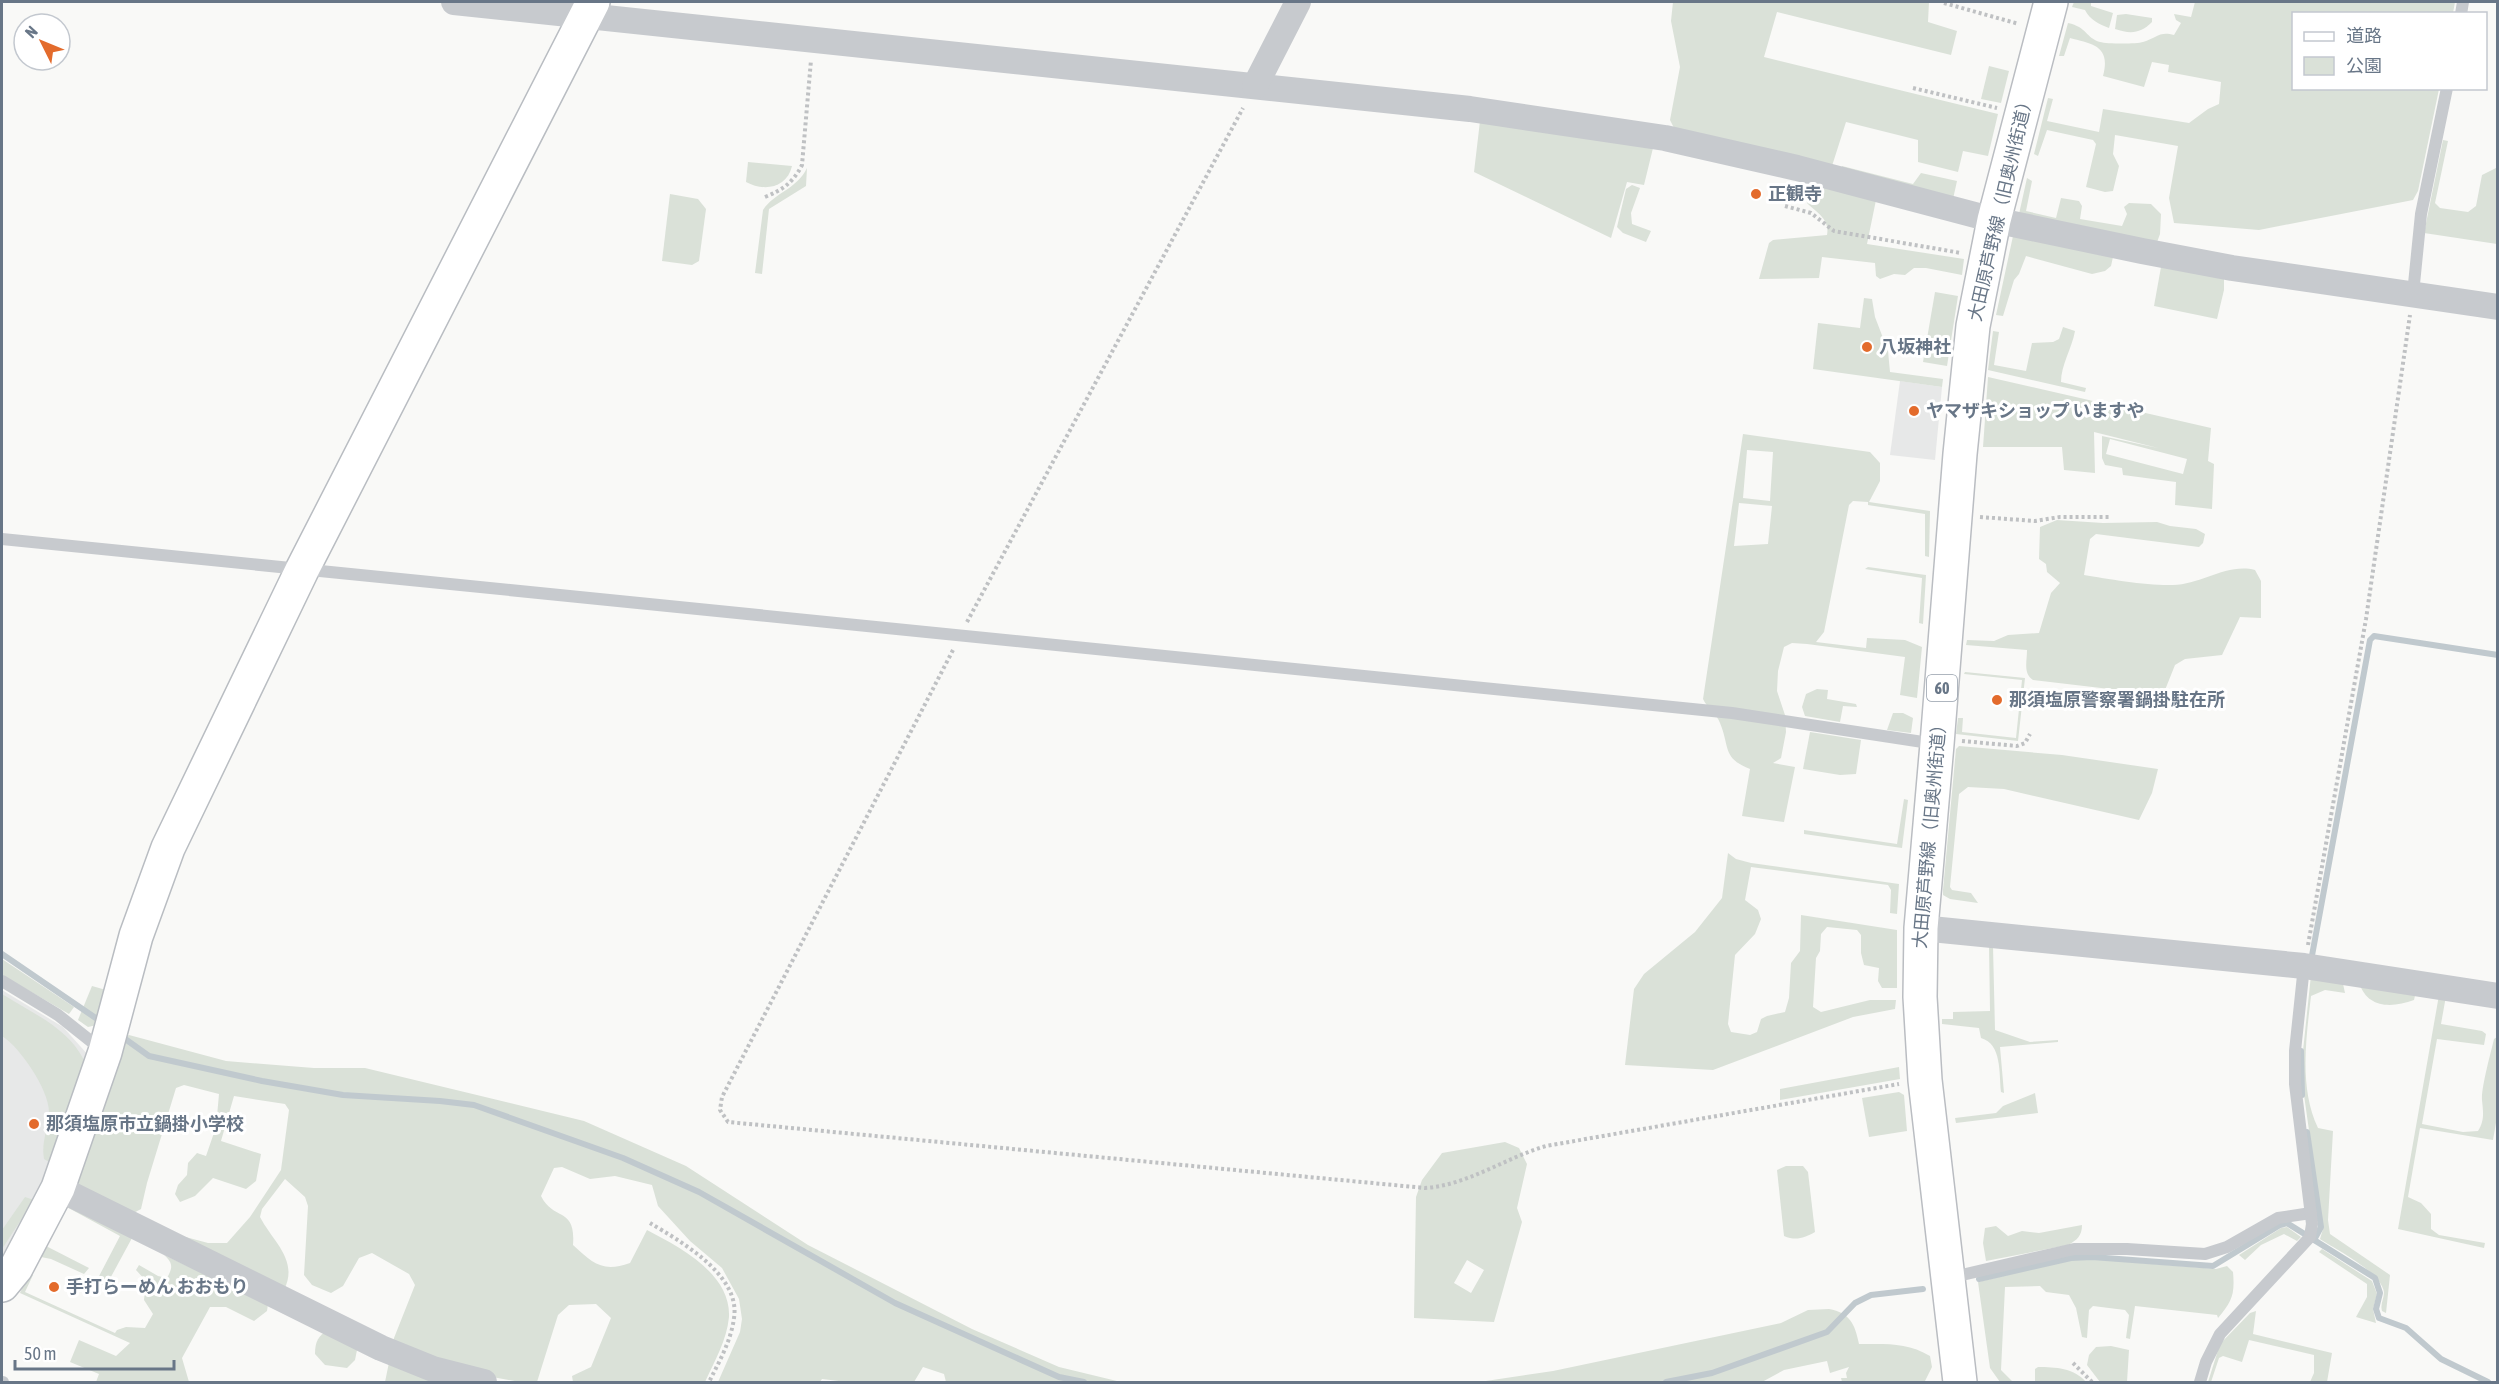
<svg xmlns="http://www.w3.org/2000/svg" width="2499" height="1384" viewBox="0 0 2499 1384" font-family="'Asap Condensed','Noto Sans JP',sans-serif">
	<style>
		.built { fill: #e7e8e8 }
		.green { fill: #dae1d8; fill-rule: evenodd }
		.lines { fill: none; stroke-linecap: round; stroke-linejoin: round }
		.stream { stroke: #c0c9ce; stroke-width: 6 }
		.secondary-casing { stroke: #b9bdc2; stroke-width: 36 }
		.primary-casing { stroke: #babdc2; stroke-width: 36 }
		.path { stroke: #bfc1c3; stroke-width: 4; stroke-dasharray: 3 3; stroke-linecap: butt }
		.lane { stroke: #c7cace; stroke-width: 12 }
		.street { stroke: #c7cace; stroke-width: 26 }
		.secondary { stroke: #fff; stroke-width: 33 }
		.primary { stroke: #fff; stroke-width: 33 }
		.poi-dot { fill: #e36b2c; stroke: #fff; stroke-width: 2 }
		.labels { text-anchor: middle; stroke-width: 6; stroke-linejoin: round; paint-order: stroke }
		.shield { fill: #fff; stroke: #959fab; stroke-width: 1.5 }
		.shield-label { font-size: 16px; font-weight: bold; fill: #687687 }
		.poi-label { font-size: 18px; font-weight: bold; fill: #687687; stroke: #fff; text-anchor: start }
		.street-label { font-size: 18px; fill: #687687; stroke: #fff }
	</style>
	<rect width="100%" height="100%" fill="#f9f9f7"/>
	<g class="built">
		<path d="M1900,381l42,6 -7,73 -45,-5z"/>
		<path d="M2,990l61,37 26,29 -47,136 -27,47 -13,16z"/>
	</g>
	<g class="green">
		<path d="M1673,2h256l-1,20 29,9 -6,24 -174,-43 -13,45 234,57 -10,42 -25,-5 -5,21 -40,-10v-22l-72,-18 -14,44 -158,-38 -4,-8 10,-53 -9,-46z"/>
		<path d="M2074,2h17v4l22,7 -4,15c-10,-4 -19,-8 -24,-18l-13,-3z"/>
		<path d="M2195,2h260l-2,11 -159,1v74l145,1 -21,102 -5,9 -154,30 -85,-7 -5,-25 9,-52 -63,-11 -2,19 6,12 -6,25 -8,1 -19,-5 10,-43 -3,-4 -46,-10 -9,26 -4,-2 14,-56 5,1 -6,22 52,11 4,-23 86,14 19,-14 11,-5 2,-22 -53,-10 1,-7 -17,-3 -8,25 -41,-11c8,-30 -10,-32 -33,-38l-6,18h-5l9,-33c19,4 18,15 32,19 7,2 37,2 43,0 14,-4 16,-11 31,-7l7,-12 -5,-3 -2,-6 17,3z"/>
		<path d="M2126,14l26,4v4c-12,12 -22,12 -37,7l2,-14z"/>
		<path d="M1989,66l20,5 -8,32 -20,-4z"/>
		<path d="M1480,121l173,27 -9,37 -17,-3 -16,56 -137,-66z"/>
		<path d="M2443,140l5,1 -13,62 5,5 28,4 8,-6 6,-31 14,-7 1,-10v86l-73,-11z"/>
		<path d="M748,162l44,4c-5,22 -28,26 -46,16z"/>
		<path d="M1842,166l71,18 8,-11 36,8 -4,18 -112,-29z"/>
		<path d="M807,168l-1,18 -37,23 -7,65 -7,-1 8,-63c12,-18 33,-20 44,-42z"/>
		<path d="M2027,178l5,3 -6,30 30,7 5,-20 18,3 3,5 -2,13 42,7 5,-12 -3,-7 5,-4 22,1 10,10 -1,20 -4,11 -137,-31z"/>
		<path d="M1811,182l65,18 -9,44 97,15 -2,16 -36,-7h-12l-9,7 -11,-1 -14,5 -4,-3 -1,-13 -53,-6 -3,21 -60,1 10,-36 4,-3 54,-5c3,-16 -10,-22 -20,-32z"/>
		<path d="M1632,185l8,3 -9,25 1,11 19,7 -5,11 -23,-9 -6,-6 9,-38z"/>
		<path d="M670,194l28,5 8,10 -7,52 -7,4 -30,-4z"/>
		<path d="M2013,236l100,21 -2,9 -6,5 -13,3 -66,-18 -7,18 -5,6 -11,36 -7,-1z"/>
		<path d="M2161,267l63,9v14l-7,29 -63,-13z"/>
		<path d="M1935,292l23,4 -11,70 -24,-4z"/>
		<path d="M1864,298l8,1 3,18 13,34 2,21 53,7 -1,8 -129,-18 5,-46 42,5z"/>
		<path d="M2063,327l12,4c-3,17 -14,34 -14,51l25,6 -1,4 -97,-22 5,-39 6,1 -5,33 32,6 6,-28 21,-1 6,-3z"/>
		<path d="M1988,377l223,51 -3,33 6,3 -2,45 -37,-4 1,-23 -53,-7 -1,-7 -17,-3 -3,-7v-22l56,12 -64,-16 1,41 -31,-3 -2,-23h-79zM2110,439l77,20 -4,15 -77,-20z"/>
		<path d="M1743,434l127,18 10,11v18l-11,21 61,9 -1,46 -4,-1v-42l-57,-9v-3l-15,-1 -4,4 -25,127 -8,10 50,6 1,-10 38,2 17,7 -5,51 -17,-3 5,-38 -98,-13 -15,-1 -8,4 -6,24 -1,20 8,24 1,17 -5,26 -8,5 22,4 -11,55 -42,-6 8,-47c-28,-11 -20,-22 -30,-46 -3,-9 -13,-15 -17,-24zM1747,450l26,2 -3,49 -27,-3zM1739,503l33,3 -4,38 -34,2z"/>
		<path d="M2057,520l46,3 54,-1 13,4 26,3 9,5 -2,9 -4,4 -103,-13 -6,5 -6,36c24,4 65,11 89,10 28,0 53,-22 82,-15l6,11v37l-21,-1 -18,38 -37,4 -10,6 -10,25 -13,4 -119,-14c-10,-7 -6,-18 -6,-30l-61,-5 1,-5 27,1 14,-6 31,-2 12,-40 9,-10 -13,-11 -1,-8 -7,-5 1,-32z"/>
		<path d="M1868,567l58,8 -3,49 -4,-1 3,-45 -57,-9z"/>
		<path d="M1965,672l60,6 -7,63 -62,-7 2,-16h5l-1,14 54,6 6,-58 -58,-6z"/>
		<path d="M1817,689l11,1 -1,9 29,5 1,3 -14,-1 -3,16 -35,-6 -3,-9 4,-13z"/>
		<path d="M1893,713h10l10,5 -2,15 -24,-3z"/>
		<path d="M1810,732l51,8 -5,34 -16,1 -37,-6z"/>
		<path d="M1959,746l103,9 96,14 -6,24 -13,27 -135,-31 -36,-2 -9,7 -9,93 2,3 19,3 7,10 -28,-4 -7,-4v-5l13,-141z"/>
		<path d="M1904,799l4,1 -6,48 -98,-14v-4l93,14z"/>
		<path d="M1728,853l8,6 15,4 148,21 -2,30 -7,-1 1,-23 -3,-5 -137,-18 -6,33 13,10 3,9 -6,15 -20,21 -7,69 3,8 19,3 7,-3 4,-13 6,-3 18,-4 4,-14 2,-35 9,-12 1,-36 96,15v58h-15l-4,-7 1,-13 -15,-3 -3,-12v-18l-4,-5 -30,-3 -6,7 -1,17 -4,7 -3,49 8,5 49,-12h26l-1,9 -42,8 -140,53 -88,-5 9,-76 10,-15 51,-42 27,-34z"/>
		<path d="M1989,945l4,1 2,84 35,12 28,-2v2l-58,5 4,46 -3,-1c-2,-19 1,-48 -20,-54l-2,-10 -37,-4v-5h11v-7l37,-1z"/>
		<path d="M2,959l72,48 -5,7 -67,-39z"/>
		<path d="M2311,975l31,4 3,14 -20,-3 -14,6c-5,43 -12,92 7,132l15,3 -5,89 2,14 60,41 -4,38 -4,-2c-2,-7 2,-12 2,-19 -3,-20 -47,-42 -64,-53l3,-10 -19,-134 -1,-44z"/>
		<path d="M2359,982l57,9 -2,9c-22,8 -47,9 -55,-18z"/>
		<path d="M92,986l14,4 -5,34 -13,3 -10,-7z"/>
		<path d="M2,994c30,19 65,33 82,66l-35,102 -5,-3c-3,-16 4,-30 5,-46 1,-22 -29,-66 -47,-77z"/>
		<path d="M2439,995l7,1 -5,28 41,7 4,3 -2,11 -47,-6 -15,85 41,8 15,-1c7,-11 5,-20 4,-31 -1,-12 9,-48 12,-61l3,-2v80l-4,23 -73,-12 -12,69 13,6 10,11v15l8,6 46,8 -1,5 -86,-19z"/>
		<path d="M129,1035l97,26 88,7h51l219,53 102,45 122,79 164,84 87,38 62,15h-175l-2,-8 -21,-7 -9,15h-67l-25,-3 -2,3h-102l22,-50 2,-13 -3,-20 -17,-31 -32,-27 -32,-35 -6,-21 -37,-9 -25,3 -28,-12 -8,1 -13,28c13,26 35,10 32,49 20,18 29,28 57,18l17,-33c32,17 84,43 82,87 -2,23 -15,45 -24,65h-132l-1,-6 19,-9 20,-49 -15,-14 -27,1 -11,10 -21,67h-17l-66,-12 13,12h-82l9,-44 21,-53 -6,-11 -37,-21 -13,5 -16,28 -12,7 -19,-8 -8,-10 4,-69 -3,-9 -20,-18 -23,30 -2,8c13,25 39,43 24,73l-102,-54 26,7h19l23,-26 31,-47 8,-60 -4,-6 -51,-8 -13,45 40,13 -5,27 -10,8 -33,-11 -18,18 -15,6 -5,-8 3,-9 9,-10 1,-12 9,-10 9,3 10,-29 3,-33 -35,-9 -8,3 -29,95 -6,26 -13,7 -59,-27 46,-148z"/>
		<path d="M1899,1067l1,12 -120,21v-11z"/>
		<path d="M1899,1092l5,3 3,36 -38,6 -7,-39z"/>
		<path d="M2035,1093l3,20 -82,10 -1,-5 41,-5 7,-7z"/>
		<path d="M1505,1142l14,6 8,16 -10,44 5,14 -28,100 -80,-4 2,-121 6,-17 20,-27zM1467,1260l17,10 -13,23 -17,-10z"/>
		<path d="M1786,1166h17l5,6 7,60c-11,6 -19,9 -31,4l-7,-66z"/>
		<path d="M25,1197l9,3 -32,49v-19z"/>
		<path d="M72,1203l60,35 -26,48 -10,-4 24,-46 -57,-31z"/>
		<path d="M2082,1225c0,11 -5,15 -14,20l-82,16 -3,-18 2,-15 11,-2 12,10 14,-5 17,2z"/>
		<path d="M2287,1227l14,10 -4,4 -13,-7 -23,11 -16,15 -6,-5 42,-27z"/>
		<path d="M46,1246l43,22 -5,6 -33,-15 -10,-2z"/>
		<path d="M2322,1249l50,32 5,13 -4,15 3,14 -20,-6 11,-20v-13l-48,-32z"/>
		<path d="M164,1255l104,49 -1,7 -13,10 -28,-14h-16l-28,51 7,24h-93l3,-8 -29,-12 9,-22 37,16 14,-13 -110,-50 9,-20 4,2 -8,17 90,41 2,-3 9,-3 19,1 8,-14 -9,-14 2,-19 -10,-11 3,-5 19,11 9,2c6,-11 6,-15 -3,-23z"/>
		<path d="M2091,1259l125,10 11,-3 6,6c2,23 -1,29 -15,46l-1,-3 -82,-9 -5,33 -4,-1 3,-23 -4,-5 -32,-4 -4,4 -2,28 -5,-1 -6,-29 -7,-13 -23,-3 -6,-6 -35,1 -4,83 12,12h-13l-10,-14 -12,-86 92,-22z"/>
		<path d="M1829,1309c21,4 26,15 30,35 26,0 48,-2 71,12l2,11 -7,14 -83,1 -1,-4h6l-1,-5 3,-6 -19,6 -3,-12 -43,9 -22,12h-283l74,-11 228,-48 27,-13z"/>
		<path d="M2256,1311l-3,23 79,19 -5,29h-17l4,-9v-18l-65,-15 -7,22 -19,-6 -4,2 -8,24h-3l12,-38 30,-31z"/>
		<path d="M329,1330l29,15 -3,15 -8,8 -22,-3 -10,-11c0,-12 3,-19 14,-24z"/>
		<path d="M2111,1346l18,4 -2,32h-27l-13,-17 2,-10 7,-8z"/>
		<path d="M2038,1367c17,0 36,1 48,15h-51v-13z"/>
	</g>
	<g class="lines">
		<g class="stream">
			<path d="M2,954l101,69"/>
			<path d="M2311,961l59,-321 4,-4 124,19"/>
			<path d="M121,1036l28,20 113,25 81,14 97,6 34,4 149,53 76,34 196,111 164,74 25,5"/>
			<path d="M2301,1051l1,44"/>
			<path d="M2307,1132l14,95 -7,13"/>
			<path d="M1979,1279l92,-21 21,-1 121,9 67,-41 7,-2 88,55 5,15 -4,16 3,9 27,10 35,31 47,23"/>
			<path d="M1666,1382l46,-9 115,-41 28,-29 16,-8 52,-6"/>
		</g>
		<defs>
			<path id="secondary" d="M2,1285l14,-17 42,-80 47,-136 31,-116 32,-88 134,-278 291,-568"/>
			<path id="primary" d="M1960,1382l-35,-302 -5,-83 1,-69 16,-184 23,-290 13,-128 21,-106 57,-218"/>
		</defs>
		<use href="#secondary" class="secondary-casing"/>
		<use href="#primary" class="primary-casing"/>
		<g class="path">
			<path d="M1944,3l75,21"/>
			<path d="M1913,88l84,20"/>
			<path d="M765,197c17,-7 28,-14 37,-32l9,-105"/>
			<path d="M1785,206l26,7 23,18 127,22"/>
			<path d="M1980,517l55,4 25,-4h49"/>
			<path d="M967,622l276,-514"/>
			<path d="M953,650l-231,447 -2,13 8,12 697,66c43,-3 80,-30 121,-42l353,-62"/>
			<path d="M1962,741l55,5 8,-3 5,-9"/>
			<path d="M2308,945l58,-326 44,-304"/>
			<path d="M650,1223c30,18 91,52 84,95 -3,23 -15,44 -25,64"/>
			<path d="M2073,1363l19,19"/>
		</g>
		<g class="lane">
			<path d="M2461,14l2,-12"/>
			<path d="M2413,294l8,-80 26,-126"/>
			<path d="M2,539l1730,174 204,31"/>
			<path d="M2,981l56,34 44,35"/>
			<path d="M1949,1278l125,-29h53l78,5 22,-7 51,-29 33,-5"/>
			<path d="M2,1382h1"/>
			<path d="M2200,1382l6,-20 14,-28 90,-97 2,-13 -17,-140v-33l9,-85"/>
		</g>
		<g class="street">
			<path d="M454,2l1016,107 195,29 132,30 197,52 148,31 90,17 266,39"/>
			<path d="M1255,86l43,-84"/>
			<path d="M1921,928l383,38 194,30"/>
			<path d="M58,1188l323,160 52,21 51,13"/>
		</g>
		<use href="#secondary" class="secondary"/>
		<use href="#primary" class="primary"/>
	</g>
	<g class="poi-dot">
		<circle cx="1756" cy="194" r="6"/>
		<circle cx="1867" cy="347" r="6"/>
		<circle cx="1914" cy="411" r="6"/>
		<circle cx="1997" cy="700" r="6"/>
		<circle cx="34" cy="1124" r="6"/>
		<circle cx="54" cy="1287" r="6"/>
	</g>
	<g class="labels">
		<rect class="shield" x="1927" y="675" width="30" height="26" rx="4.5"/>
		<g class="shield-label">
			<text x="1942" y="694">60</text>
		</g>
		<g class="poi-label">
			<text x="1768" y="200">正観寺</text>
			<text x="1879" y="353">八坂神社</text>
			<text x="1926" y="417">ヤマザキショップ いますや</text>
			<text x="2009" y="706">那須塩原警察署鍋掛駐在所</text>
			<text x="46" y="1130">那須塩原市立鍋掛小学校</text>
			<text x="66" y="1293">手打らーめん おおもり</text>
		</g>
		<g class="street-label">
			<text transform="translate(2001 207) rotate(-77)" y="6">大田原芦野線（旧奥州街道）</text>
			<text transform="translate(1930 832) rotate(-85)" y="6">大田原芦野線（旧奥州街道）</text>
		</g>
	</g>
	<rect width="2499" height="1384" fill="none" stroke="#687687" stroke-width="6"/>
	<rect x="2292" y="12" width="195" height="78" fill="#ffffff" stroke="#c3c8cf" stroke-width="1.5"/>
	<rect x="2304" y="32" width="30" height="9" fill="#ffffff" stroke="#c3c8cf" stroke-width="1.5"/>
	<text x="2346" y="42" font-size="18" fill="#687687">道路</text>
	<rect x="2304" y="57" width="30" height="18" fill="#dae1d8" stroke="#c3c8cf" stroke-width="1.5"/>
	<text x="2346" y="72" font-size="18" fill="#687687">公園</text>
	<g transform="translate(42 42) rotate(313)"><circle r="28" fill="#ffffff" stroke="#c3c8cf" stroke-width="1.5"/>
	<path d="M0-4.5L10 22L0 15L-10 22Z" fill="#e36b2c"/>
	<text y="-9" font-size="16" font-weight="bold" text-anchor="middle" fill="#687687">N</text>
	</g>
	<path d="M15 1360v9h159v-9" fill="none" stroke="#687687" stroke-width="3"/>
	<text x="24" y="1360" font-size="18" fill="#687687" stroke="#ffffff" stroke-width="4.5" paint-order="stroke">50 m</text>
</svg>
